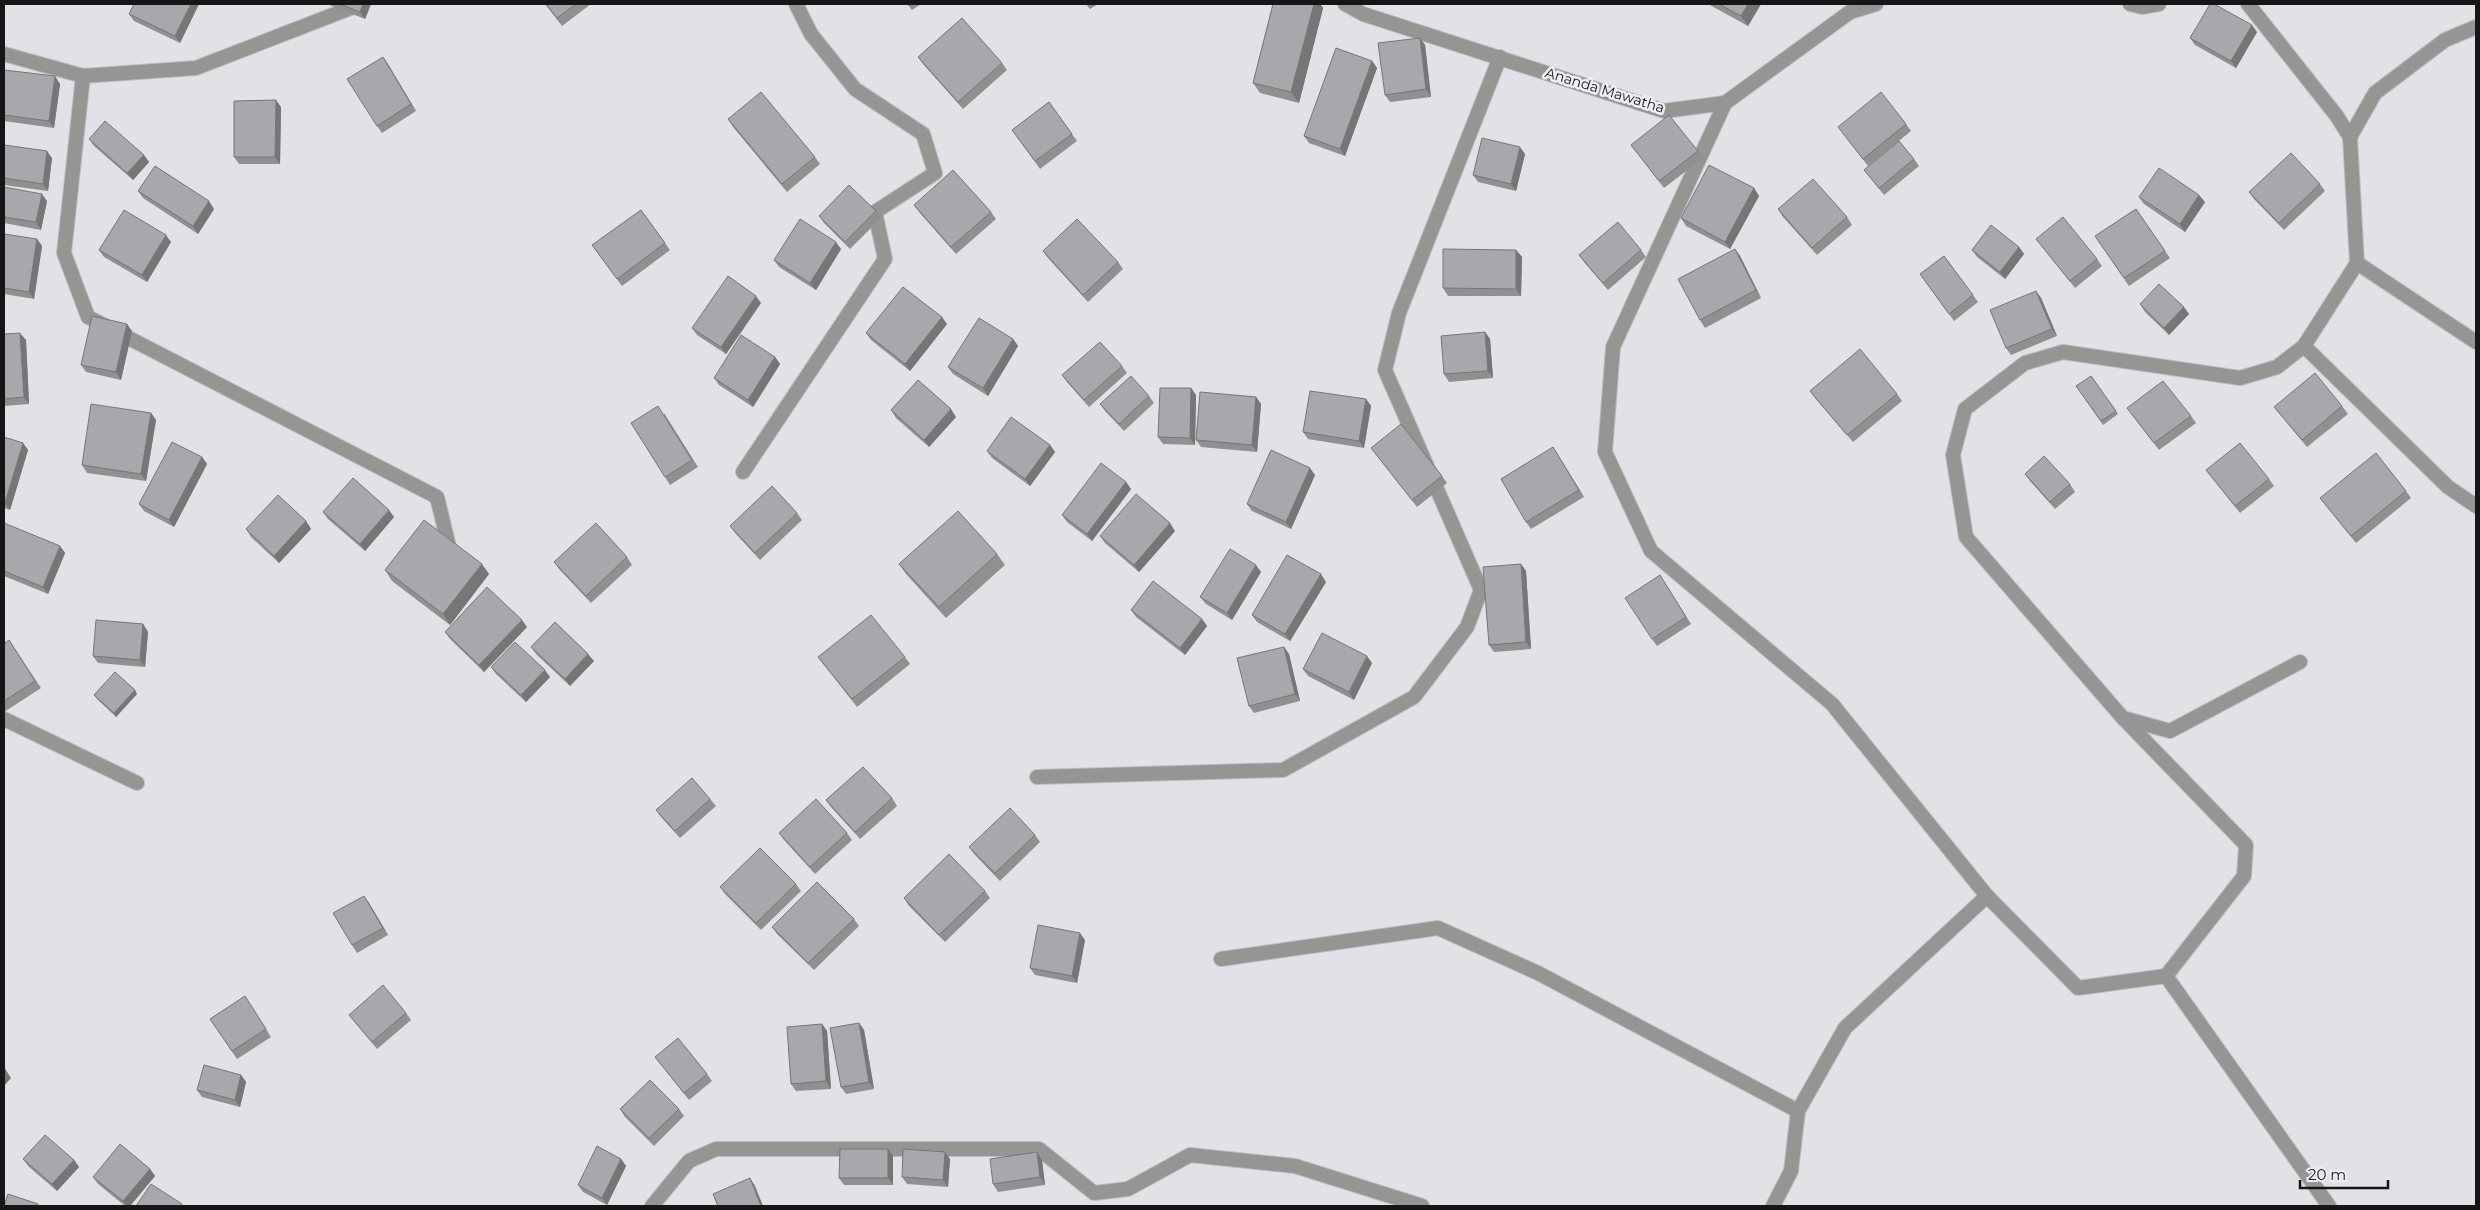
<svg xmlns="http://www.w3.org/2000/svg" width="2480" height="1210" viewBox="0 0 2480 1210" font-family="Montserrat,sans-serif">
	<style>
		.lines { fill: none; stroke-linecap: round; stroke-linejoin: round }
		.minor-casing { stroke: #bcbdc1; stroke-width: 16 }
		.minor { stroke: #979594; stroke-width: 14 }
		.wall { fill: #909093 }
		.shaded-wall { fill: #767578 }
		.building { fill: #a8a7ab; stroke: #767578 }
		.labels { text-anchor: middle; stroke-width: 5; stroke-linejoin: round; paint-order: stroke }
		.street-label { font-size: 14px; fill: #151617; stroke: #eeeff4 }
	</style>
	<rect width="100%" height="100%" fill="#e1e2e6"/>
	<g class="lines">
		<defs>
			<g id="minor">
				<path d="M1345,4l18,10 301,97 61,-8 125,-91 26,-8"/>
				<path d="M2130,4l12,3 17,-3"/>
				<path d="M2248,4l88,111 14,22 7,126 -53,83 -27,21 -37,11 -177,-26 -38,11 -60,46 -12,46 13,82 156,180 124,128 -2,31 -78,100 163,230"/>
				<path d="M4,54l79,22 113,-8 165,-64"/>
				<path d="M83,76l-19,177 24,64 349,180 14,58"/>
				<path d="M1725,103l-112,244 -8,105 46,99 181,153 155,192 91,92 88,-12"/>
				<path d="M2350,137l25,-44 70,-53 31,-13"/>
				<path d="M2357,263l119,79"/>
				<path d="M2304,346l144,141 28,19"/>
				<path d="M743,472l142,-213 -10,-47 60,-39 -12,-39 -68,-45 -44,-55 -15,-30"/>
				<path d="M2123,718l47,13 130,-69"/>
				<path d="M4,719l133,64"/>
				<path d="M1037,777l246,-7 131,-73 53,-70 14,-37 -96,-220 14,-57 101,-256"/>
				<path d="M1221,959l217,-31 100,45 260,138"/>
				<path d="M652,1206l37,-45 27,-12h323l55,44 34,-4 62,-34 105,11 127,40"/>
				<path d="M1773,1206l18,-35 7,-60 47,-83 142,-132"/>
			</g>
		</defs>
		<use href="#minor" class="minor-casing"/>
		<use href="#minor" class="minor"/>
	</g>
	<g class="wall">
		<path d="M199,4l-19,39 -46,-22 -5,-7z"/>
		<path d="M327,4h44l-6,15z"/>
		<path d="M545,4h46l-29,22z"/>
		<path d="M907,4h14l-9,6z"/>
		<path d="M1086,4h12l-8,5z"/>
		<path d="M1273,4h47l3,4 -24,95 -39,-10 -7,-10z"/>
		<path d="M1708,4h53l-13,22z"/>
		<path d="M2257,32l-21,36 -41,-23 -5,-7z"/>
		<path d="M1420,38l5,7 6,52 -41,5 -5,-7z"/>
		<path d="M383,57l33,54 -34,22 -5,-7z"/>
		<path d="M918,57l84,6 5,7 -44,39 -40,-45z"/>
		<path d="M1372,61l5,7 -32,88 -36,-13 -5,-7z"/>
		<path d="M4,70l56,14 -6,44 -50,-7z"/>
		<path d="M1049,102l28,39 -37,28 -28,-39z"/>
		<path d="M281,107l-1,57h-41l-5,-7z"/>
		<path d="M728,119l87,38 5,7 -33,28 -54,-65z"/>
		<path d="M1906,124l5,7 -43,35 -30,-39z"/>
		<path d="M89,139l55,16 5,7 -16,18 -39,-34z"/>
		<path d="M4,145l48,13 -4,33 -44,-6z"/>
		<path d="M1631,145l67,6 5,7 -39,30z"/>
		<path d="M1525,154l-9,37 -38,-9 -5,-7z"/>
		<path d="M1914,159l5,7 -35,29 -20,-25z"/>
		<path d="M2320,184l5,7 -41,39 -30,-31 -5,-7z"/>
		<path d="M4,187l43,14 -6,29 -37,-7z"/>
		<path d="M1754,188l5,8 -29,53 -44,-23 -5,-8z"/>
		<path d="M138,191l76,18 -16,25 -55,-36z"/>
		<path d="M2139,197l66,5 -20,30 -41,-28z"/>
		<path d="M914,205l77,7 5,7 -40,35 -37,-42z"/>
		<path d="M1778,209l69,8 5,8 -35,30 -34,-38z"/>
		<path d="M2136,209l34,49 -41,28 -34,-50z"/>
		<path d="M641,210l29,40 -48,36 -30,-41z"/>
		<path d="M876,211l5,7 -31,31 -26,-26 -5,-7z"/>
		<path d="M4,234l33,5 5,7 -8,53 -30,-5z"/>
		<path d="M2036,239l61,20 5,7 -27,22z"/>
		<path d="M171,242l-24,40 -43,-25 -5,-7z"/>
		<path d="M2019,247l5,7 -19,25 -28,-22 -5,-7z"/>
		<path d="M841,249l-25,41 -37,-23 -5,-7z"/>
		<path d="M1735,249l5,7 21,42 -56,30 -5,-8z"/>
		<path d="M1516,250l6,7 -1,39h-73l-5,-8z"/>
		<path d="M1641,250l5,7 -38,33 -24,-28 -5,-7z"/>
		<path d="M1043,251l75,11 5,7 -35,33 -40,-44z"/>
		<path d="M1944,256l34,46 -24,19 -34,-47z"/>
		<path d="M2036,291l5,7 16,38 -46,19 -5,-7z"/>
		<path d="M761,303l-35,51 -29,-19 -5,-7z"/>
		<path d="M2140,304l49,10 -20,21 -24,-23z"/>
		<path d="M947,324l-37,47 -39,-31 -5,-7z"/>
		<path d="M132,331l-11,49 -35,-8 -5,-7z"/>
		<path d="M1485,332l5,7 3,39 -44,4 -5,-8z"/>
		<path d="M4,334l22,6 3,64 -25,2z"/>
		<path d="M1013,339l5,7 -30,50 -35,-22 -5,-7z"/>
		<path d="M775,357l5,7 -27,43 -34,-22 -5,-7z"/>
		<path d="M1122,366l5,7 -38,34 -22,-25 -5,-7z"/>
		<path d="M2091,376l27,38 -15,11 -27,-39z"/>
		<path d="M1191,388l5,7 -1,50 -32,-1 -5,-7z"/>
		<path d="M1810,391l87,3 5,7 -49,41 -38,-44z"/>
		<path d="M1149,396l5,7 -30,28 -19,-20 -5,-7z"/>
		<path d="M1256,397l5,7 -4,48 -56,-5 -5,-7z"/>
		<path d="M1366,399l5,7 -7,42 -56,-9 -5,-7z"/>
		<path d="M2342,406l6,8 -41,33 -33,-40z"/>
		<path d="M2127,408l64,8 5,7 -37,27z"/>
		<path d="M891,410l65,7 -27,30 -33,-29z"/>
		<path d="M151,413l5,7 -10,61 -59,-8 -5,-8z"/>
		<path d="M664,413l34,54 -28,18 -5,-8z"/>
		<path d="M4,437l19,6 5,7 -18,60 -6,-2z"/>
		<path d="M1050,445l5,7 -25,34 -38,-28 -5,-7z"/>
		<path d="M1553,447l31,50 -53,32 -5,-7z"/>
		<path d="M1371,448l71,28 5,7 -30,24z"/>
		<path d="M202,457l5,7 -33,63 -30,-16 -5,-7z"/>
		<path d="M2206,470l63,9 5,7 -34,27z"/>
		<path d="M2025,474l45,10 5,8 -20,17 -25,-28z"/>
		<path d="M1315,475l-24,54 -39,-18 -5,-7z"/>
		<path d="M1126,482l5,7 -39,52 -25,-19 -5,-7z"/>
		<path d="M2406,491l5,7 -55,45 -36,-45z"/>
		<path d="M323,512l71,5 -29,34 -37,-32z"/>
		<path d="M797,513l5,7 -42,40 -25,-27 -5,-7z"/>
		<path d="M306,521l5,8 -32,34 -28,-26 -5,-8z"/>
		<path d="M4,523l56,23 5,7 -17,41 -44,-18z"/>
		<path d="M1175,531l-36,41 -34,-29 -5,-7z"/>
		<path d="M997,554l8,11 -59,53 -40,-44 -7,-10z"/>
		<path d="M627,557l5,8 -41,38 -32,-34 -5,-7z"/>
		<path d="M1521,564l5,7 5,78 -37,3 -5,-7z"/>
		<path d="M385,570l104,4 -39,51 -58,-44z"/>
		<path d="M1261,572l-29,48 -26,-16 -6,-7z"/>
		<path d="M1326,582l-36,59 -33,-19 -5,-7z"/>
		<path d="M1665,583l26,41 -34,22 -5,-7z"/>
		<path d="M1131,610l71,9 5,7 -22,29 -49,-38z"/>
		<path d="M143,624l5,8 -3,35 -47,-4 -5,-7z"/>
		<path d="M527,627l-43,45 -34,-33 -5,-7z"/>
		<path d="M9,640l32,48 -37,24v-68z"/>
		<path d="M531,647l63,14 -24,25 -34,-32z"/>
		<path d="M1284,647l5,7 11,47 -46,12 -5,-7z"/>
		<path d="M818,657h87l5,7 -53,43z"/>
		<path d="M1372,663l-18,37 -46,-24 -5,-7z"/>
		<path d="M491,667l59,10 -24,25 -30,-28z"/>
		<path d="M137,694l-21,23 -19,-18 -3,-4z"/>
		<path d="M892,798l5,8 -37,33 -29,-32 -5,-7z"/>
		<path d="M710,799l6,7 -36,32 -19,-21 -5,-7z"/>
		<path d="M779,833h68l5,7 -37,34 -31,-34z"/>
		<path d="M1035,835l5,7 -40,39 -26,-27 -5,-7z"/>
		<path d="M796,884l5,7 -40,39 -36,-36 -5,-7z"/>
		<path d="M985,891l5,7 -45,44 -36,-36 -5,-8z"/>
		<path d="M369,903l19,32 -31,18 -5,-8z"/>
		<path d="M854,919l5,7 -45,44 -37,-36 -5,-7z"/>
		<path d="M1085,940l-8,43 -42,-8 -5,-7z"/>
		<path d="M245,996l26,41 -34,22 -27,-40z"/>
		<path d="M406,1013l5,7 -34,29 -28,-34z"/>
		<path d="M859,1023l5,7 10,59 -28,5 -5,-7z"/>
		<path d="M822,1024l5,7 4,58 -35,2 -5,-7z"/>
		<path d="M655,1057l52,17 5,7 -23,19z"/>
		<path d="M241,1075l5,7 -6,25 -38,-10 -5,-7z"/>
		<path d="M620,1109h59l5,7 -30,30 -29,-29z"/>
		<path d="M888,1149l5,7v29h-49l-5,-7z"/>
		<path d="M1037,1152l5,8 3,25 -47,7 -5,-8z"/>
		<path d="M23,1159l51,1 5,7 -22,24 -29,-25z"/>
		<path d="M621,1159l5,7 -19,39 -24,-13 -5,-7z"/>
		<path d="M950,1159l-2,28 -41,-3 -5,-7z"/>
		<path d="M150,1169l5,7 -25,30h-5l-27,-22 -5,-7z"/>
	</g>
	<g class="shaded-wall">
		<path d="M191,4h8l-19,39 -5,-7z"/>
		<path d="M363,4h8l-6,15 -5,-7z"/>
		<path d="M1314,4h6l3,4 -24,95 -8,-11z"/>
		<path d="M1748,4h13l-13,22 -7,-10z"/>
		<path d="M2252,25l5,7 -21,36 -5,-7z"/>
		<path d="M1420,38l5,7 6,52 -5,-8z"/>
		<path d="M383,57l5,7 28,47 -5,-7z"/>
		<path d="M1372,61l5,7 -32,88 -5,-7z"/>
		<path d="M55,76l5,8 -6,44 -5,-7z"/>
		<path d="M276,100l5,7 -1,57 -5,-7z"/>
		<path d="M1520,147l5,7 -9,37 -5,-7z"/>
		<path d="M47,151l5,7 -4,33 -5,-7z"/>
		<path d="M144,155l5,7 -16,18 -6,-7z"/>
		<path d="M1754,188l5,8 -29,53 -5,-7z"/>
		<path d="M42,194l5,7 -6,29 -5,-8z"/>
		<path d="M2199,195l6,7 -20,30 -5,-8z"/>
		<path d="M209,201l5,8 -16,25 -5,-8z"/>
		<path d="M166,235l5,7 -24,40 -5,-7z"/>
		<path d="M37,239l5,7 -8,53 -5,-7z"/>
		<path d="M836,242l5,7 -25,41 -6,-7z"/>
		<path d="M2019,247l5,7 -19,25 -5,-7z"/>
		<path d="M1735,249l5,7 21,42 -5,-8z"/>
		<path d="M1516,250l6,7 -1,39 -5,-7z"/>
		<path d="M2036,291l5,7 16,38 -5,-7z"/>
		<path d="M756,296l5,7 -35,51 -5,-7z"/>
		<path d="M2184,307l5,7 -20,21 -5,-7z"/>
		<path d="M942,317l5,7 -37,47 -5,-7z"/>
		<path d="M127,324l5,7 -11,49 -5,-8z"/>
		<path d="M1485,332l5,7 3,39 -5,-7z"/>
		<path d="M20,333l6,7 3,64 -5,-7z"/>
		<path d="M1013,339l5,7 -30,50 -5,-8z"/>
		<path d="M775,357l5,7 -27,43 -5,-7z"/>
		<path d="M1191,388l5,7 -1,50 -5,-7z"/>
		<path d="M1256,397l5,7 -4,48 -5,-7z"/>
		<path d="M1366,399l5,7 -7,42 -5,-7z"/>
		<path d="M951,409l5,8 -27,30 -5,-7z"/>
		<path d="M151,413l5,7 -10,61 -5,-7z"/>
		<path d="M23,443l5,7 -18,60 -5,-7z"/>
		<path d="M1050,445l5,7 -25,34 -5,-7z"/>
		<path d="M1553,447l5,8 26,42 -5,-7z"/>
		<path d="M202,457l5,7 -33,63 -5,-7z"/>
		<path d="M1310,468l5,7 -24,54 -5,-7z"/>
		<path d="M1126,482l5,7 -39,52 -5,-7z"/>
		<path d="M389,510l5,7 -29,34 -5,-7z"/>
		<path d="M306,521l5,8 -32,34 -5,-7z"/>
		<path d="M1170,523l5,8 -36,41 -5,-7z"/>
		<path d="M60,546l5,7 -17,41 -5,-7z"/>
		<path d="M482,564l7,10 -39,51 -7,-11z"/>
		<path d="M1521,564l5,7 5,78 -5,-7z"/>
		<path d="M1256,565l5,7 -29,48 -5,-7z"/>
		<path d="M1321,574l5,8 -36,59 -5,-7z"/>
		<path d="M1202,619l5,7 -22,29 -5,-7z"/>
		<path d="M522,620l5,7 -43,45 -5,-7z"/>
		<path d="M143,624l5,8 -3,35 -5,-7z"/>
		<path d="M1284,647l5,7 11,47 -5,-7z"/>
		<path d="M588,654l6,7 -24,25 -5,-7z"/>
		<path d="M1367,656l5,7 -18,37 -5,-8z"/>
		<path d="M545,670l5,7 -24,25 -5,-7z"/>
		<path d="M135,690l2,4 -21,23 -2,-4z"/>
		<path d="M364,896l5,7 19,32 -5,-7z"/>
		<path d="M1080,933l5,7 -8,43 -5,-7z"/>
		<path d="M859,1023l5,7 10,59 -5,-7z"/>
		<path d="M822,1024l5,7 4,58 -5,-8z"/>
		<path d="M4,1067l7,11 -7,8z"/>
		<path d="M241,1075l5,7 -6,25 -5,-7z"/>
		<path d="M888,1149l5,7v29l-5,-7z"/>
		<path d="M945,1152l5,7 -2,28 -5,-7z"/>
		<path d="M1037,1152l5,8 3,25 -5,-8z"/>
		<path d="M621,1159l5,7 -19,39 -5,-7z"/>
		<path d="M74,1160l5,7 -22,24 -5,-7z"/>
		<path d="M150,1169l5,7 -25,30h-4l-3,-5z"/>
		<path d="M750,1178l5,8 8,20h-2z"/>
	</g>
	<g class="building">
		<path d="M134,4h57l-16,32 -46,-22z"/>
		<path d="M340,4h23l-3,8z"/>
		<path d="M546,4h30l-19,14z"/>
		<path d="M1273,4h41l-23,88 -38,-9z"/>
		<path d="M1719,4h29l-7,12z"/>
		<path d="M2210,4h4l38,21 -21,36 -41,-23z"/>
		<path d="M962,18l40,45 -44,39 -40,-45z"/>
		<path d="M1420,38l6,51 -41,6 -7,-52z"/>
		<path d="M1336,48l36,13 -32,88 -36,-13z"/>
		<path d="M383,57l28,47 -34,22 -30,-47z"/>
		<path d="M4,70l51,6 -6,45 -45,-6z"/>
		<path d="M761,92l54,65 -33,27 -54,-65z"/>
		<path d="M1881,92l25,32 -43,35 -25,-32z"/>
		<path d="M276,100l-1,57h-41v-56z"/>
		<path d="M1049,102l23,32 -37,27 -23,-31z"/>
		<path d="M1669,115l29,36 -39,30 -28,-36z"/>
		<path d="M105,121l39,34 -17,18 -38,-34z"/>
		<path d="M1482,138l38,9 -9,37 -38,-9z"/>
		<path d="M1899,141l15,18 -35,29 -15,-18z"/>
		<path d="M4,145l43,6 -4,33 -39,-6z"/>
		<path d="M2291,153l29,31 -41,39 -30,-31z"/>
		<path d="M1709,165l45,23 -29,54 -44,-24z"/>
		<path d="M155,166l54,35 -16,25 -55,-35z"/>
		<path d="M2159,168l40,27 -19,29 -41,-27z"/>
		<path d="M953,170l38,42 -40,35 -37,-42z"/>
		<path d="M1813,179l34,38 -35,31 -34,-39z"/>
		<path d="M849,185l27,26 -31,31 -26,-26z"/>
		<path d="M4,187l38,7 -6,28 -32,-5z"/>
		<path d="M2136,209l29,42 -41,27 -29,-42z"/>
		<path d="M124,210l42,25 -24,40 -43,-25z"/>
		<path d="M641,210l24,33 -48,36 -25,-34z"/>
		<path d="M2063,217l34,42 -27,22 -34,-42z"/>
		<path d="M800,219l36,23 -26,41 -36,-23z"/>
		<path d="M1077,219l41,43 -35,33 -40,-44z"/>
		<path d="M1618,222l23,28 -38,33 -24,-28z"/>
		<path d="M1991,225l28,22 -19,25 -28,-22z"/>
		<path d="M4,234l33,5 -8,53 -25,-4z"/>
		<path d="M1443,249l73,1v39l-73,-1z"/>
		<path d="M1735,249l21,41 -56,30 -22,-41z"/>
		<path d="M1944,256l29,39 -24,19 -29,-40z"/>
		<path d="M728,276l28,20 -35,51 -29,-19z"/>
		<path d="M2159,284l25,23 -20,21 -24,-24z"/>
		<path d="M903,287l39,30 -37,47 -39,-31z"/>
		<path d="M2036,291l16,38 -46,19 -16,-38z"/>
		<path d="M92,316l35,8 -11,48 -35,-7z"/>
		<path d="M979,318l34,21 -30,49 -35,-21z"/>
		<path d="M1485,332l3,39 -44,3 -3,-38z"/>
		<path d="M20,333l4,64 -20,2v-65z"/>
		<path d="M741,335l34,22 -27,43 -34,-22z"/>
		<path d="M1100,342l22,24 -38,34 -22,-25z"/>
		<path d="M1860,349l37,45 -50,41 -37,-44z"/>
		<path d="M2315,373l27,33 -40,34 -28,-33z"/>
		<path d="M1131,376l18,20 -30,28 -19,-20z"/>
		<path d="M2091,376l25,35 -15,10 -25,-35z"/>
		<path d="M918,380l33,29 -27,31 -33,-30z"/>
		<path d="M2163,381l28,35 -37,27 -27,-35z"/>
		<path d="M1160,388h31l-1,50 -32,-1z"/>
		<path d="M1310,391l56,8 -7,42 -56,-9z"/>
		<path d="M1200,392l56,5 -4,48 -56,-5z"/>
		<path d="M91,404l60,9 -10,61 -59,-9z"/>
		<path d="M658,406l34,54 -27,17 -34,-54z"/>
		<path d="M1011,417l39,28 -25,34 -38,-28z"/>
		<path d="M1401,424l41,52 -30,24 -41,-52z"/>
		<path d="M4,437l19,6 -18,60 -1,-1z"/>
		<path d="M172,442l30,15 -33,63 -30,-16z"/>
		<path d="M2240,443l29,36 -34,27 -29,-36z"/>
		<path d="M1553,447l26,43 -53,32 -25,-43z"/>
		<path d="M1271,450l39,18 -24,54 -39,-18z"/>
		<path d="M2376,453l30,38 -55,45 -31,-38z"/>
		<path d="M2044,456l26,28 -20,18 -25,-28z"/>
		<path d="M1101,463l25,19 -39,52 -25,-19z"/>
		<path d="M353,478l36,32 -29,34 -37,-32z"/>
		<path d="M772,486l25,27 -42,40 -25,-27z"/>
		<path d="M1136,494l34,29 -36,42 -34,-29z"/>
		<path d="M278,495l28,26 -32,35 -28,-27z"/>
		<path d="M958,511l39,43 -58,53 -40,-43z"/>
		<path d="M424,520l58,44 -39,50 -58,-44z"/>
		<path d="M4,523l56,23 -17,41 -39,-16z"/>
		<path d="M596,523l31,34 -41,39 -32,-34z"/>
		<path d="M1230,549l26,16 -29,48 -27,-16z"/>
		<path d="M1287,555l34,19 -36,60 -33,-19z"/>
		<path d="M1521,564l5,78 -37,3 -6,-78z"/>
		<path d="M1660,575l26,42 -34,22 -27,-41z"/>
		<path d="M1153,581l49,38 -22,29 -49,-38z"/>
		<path d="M487,587l35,33 -43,45 -34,-33z"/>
		<path d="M871,615l34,42 -53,42 -34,-42z"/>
		<path d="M96,620l47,4 -3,36 -47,-4z"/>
		<path d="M555,622l33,32 -23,25 -34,-32z"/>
		<path d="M1322,633l45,23 -18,36 -46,-23z"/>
		<path d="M9,640l26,41 -31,20v-57z"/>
		<path d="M515,642l30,28 -24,25 -30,-28z"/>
		<path d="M1284,647l11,47 -46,12 -12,-48z"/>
		<path d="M115,672l20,18 -21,23 -20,-18z"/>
		<path d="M863,767l29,31 -37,34 -29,-32z"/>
		<path d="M692,778l18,21 -35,32 -19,-21z"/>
		<path d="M816,799l31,34 -37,34 -31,-34z"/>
		<path d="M1010,808l25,27 -40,38 -26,-26z"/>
		<path d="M760,848l36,36 -40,39 -36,-36z"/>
		<path d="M949,854l36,37 -46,44 -35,-37z"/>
		<path d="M817,882l37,37 -46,44 -36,-36z"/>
		<path d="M364,896l19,32 -31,17 -19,-32z"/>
		<path d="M1038,925l42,8 -8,43 -42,-8z"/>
		<path d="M383,985l23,28 -34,29 -23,-27z"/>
		<path d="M245,996l21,33 -34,22 -22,-32z"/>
		<path d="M859,1023l10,59 -28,5 -11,-59z"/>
		<path d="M822,1024l4,57 -35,3 -4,-57z"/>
		<path d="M678,1038l29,36 -23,19 -29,-36z"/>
		<path d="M204,1065l37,10 -6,25 -38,-10z"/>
		<path d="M650,1080l29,29 -30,29 -29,-29z"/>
		<path d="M45,1135l29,25 -22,24 -29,-25z"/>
		<path d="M120,1144l30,25 -27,32 -30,-24z"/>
		<path d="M597,1146l24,13 -19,39 -24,-13z"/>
		<path d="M840,1149h48v29h-49z"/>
		<path d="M903,1149l42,3 -2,28 -41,-3z"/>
		<path d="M1037,1152l3,25 -47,7 -3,-25z"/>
		<path d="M750,1178l11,28h-43l-5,-12z"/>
		<path d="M151,1184l31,20 -1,2h-45z"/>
		<path d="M8,1194l30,10v2h-34z"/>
	</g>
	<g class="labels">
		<g class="street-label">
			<text transform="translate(1605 90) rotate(17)" y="5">Ananda Mawatha</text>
		</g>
	</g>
	<rect width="2480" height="1210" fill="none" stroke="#151617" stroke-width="10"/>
	<path d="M2300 1180v8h88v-8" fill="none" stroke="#151617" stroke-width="2.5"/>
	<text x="2308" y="1180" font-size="15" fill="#151617" stroke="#eeeff4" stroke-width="4" paint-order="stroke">20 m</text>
</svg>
